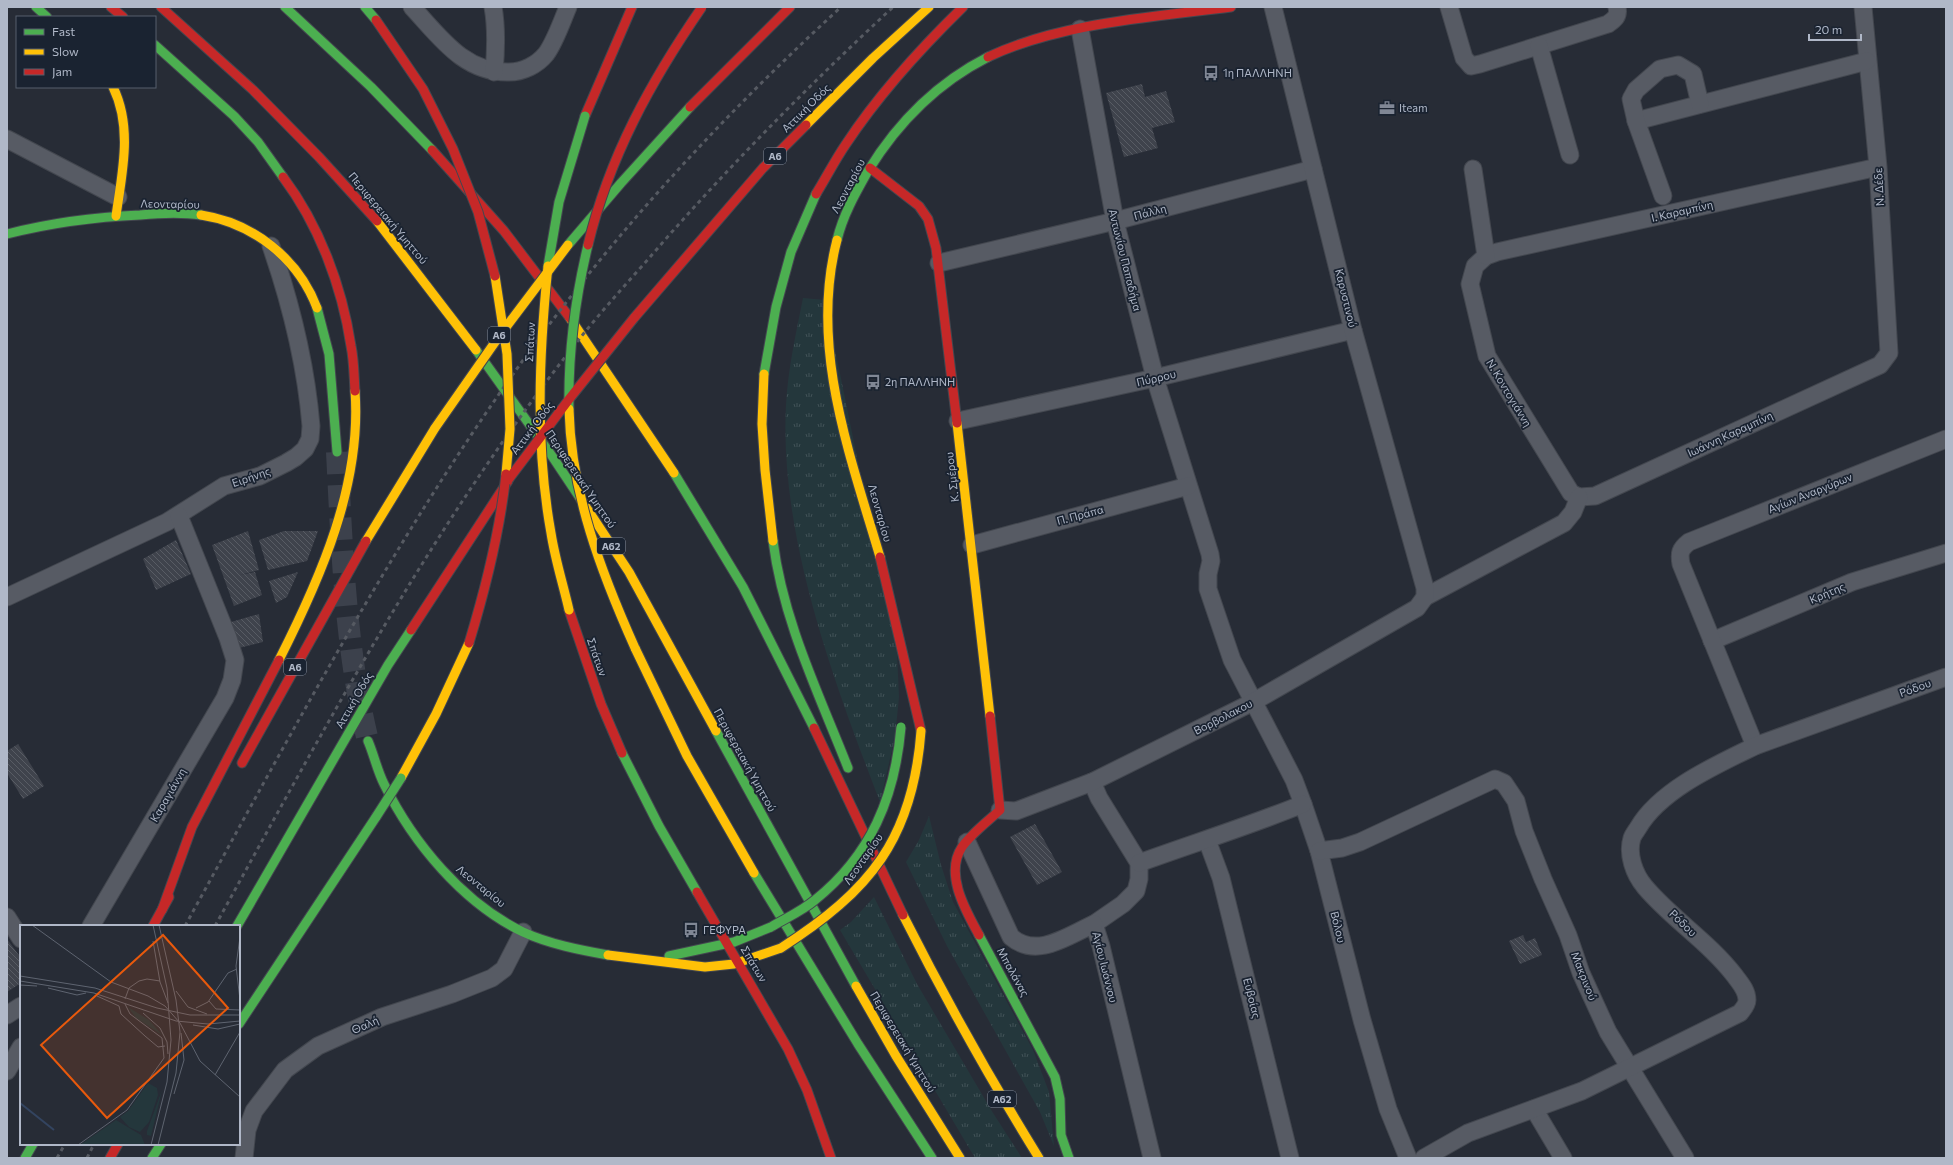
<svg xmlns="http://www.w3.org/2000/svg" width="1953" height="1165" viewBox="0 0 1953 1165" font-family="Commissioner,sans-serif">
	<style>
		.grass { fill: url(#grass-tufts) }
		.building { fill: url(#building-back-hatch) }
		.lines { fill: none; stroke-linecap: round; stroke-linejoin: round }
		.secondary-tunnel { stroke: #3c414c; stroke-width: 22; stroke-dasharray: 22 11; stroke-linecap: butt }
		.street-casing { stroke: #43474f; stroke-width: 19 }
		.fast-casing { stroke: #43474f; stroke-width: 11 }
		.slow-casing { stroke: #43474f; stroke-width: 11 }
		.jam-casing { stroke: #43474f; stroke-width: 11 }
		.street { stroke: #575b64; stroke-width: 17 }
		.fast { stroke: #4caf50; stroke-width: 9 }
		.slow { stroke: #ffc107; stroke-width: 9 }
		.jam { stroke: #c62828; stroke-width: 9 }
		.rail { stroke: #565a62; stroke-width: 3; stroke-dasharray: 4 4; stroke-linecap: butt }
		.fast-bridge-casing { stroke: #43474f; stroke-width: 11; stroke-linecap: butt }
		.slow-bridge-casing { stroke: #43474f; stroke-width: 11; stroke-linecap: butt }
		.jam-bridge-casing { stroke: #43474f; stroke-width: 11; stroke-linecap: butt }
		.fast-bridge { stroke: #4caf50; stroke-width: 9 }
		.slow-bridge { stroke: #ffc107; stroke-width: 9 }
		.jam-bridge { stroke: #c62828; stroke-width: 9 }
		.labels { text-anchor: middle; stroke-width: 3.5; stroke-linejoin: round; paint-order: stroke }
		.shield { fill: #1a2331; stroke: #838b9b; stroke-width: 1 }
		.shield-label { font-size: 10px; font-weight: bold; fill: #b0b8c8 }
		.poi-label { font-size: 11px; fill: #b0b8c8; stroke: #1a2331; text-anchor: start }
		.street-label { font-size: 11px; fill: #b0b8c8; stroke: #1a2331 }
		.inset-river { fill: none; stroke: #334460; stroke-width: 2 }
		.inset-road { fill: none; stroke: #5e6470; stroke-width: 1 }
		.view { fill: #e8590c; fill-opacity: 0.15; stroke: #e8590c; stroke-width: 2 }
		.inset-edge { fill: none; stroke: #b0b8c8; stroke-width: 2 }
	</style>
	<defs>
		<pattern id="grass-tufts" width="24" height="20" patternUnits="userSpaceOnUse"><rect width="24" height="20" fill="#24373c"/><path d="M3 7l-1-3M5 7V3M7 7l1-3M15 17l-1-3M17 17v-4M19 17l1-3" fill="none" stroke="#415257"/></pattern>
		<pattern id="building-back-hatch" width="6" height="6" patternUnits="userSpaceOnUse"><rect width="6" height="6" fill="#3f434c"/><path d="M-1 5l2 2M0 0l6 6M5-1l2 2" fill="none" stroke="#585c64"/></pattern>
	</defs>
	<rect width="100%" height="100%" fill="#272c36"/>
	<g class="grass">
		<path d="M803,298l22,2 72,354 2,43 -4,40 -15,65c-46,-120 -101,-266 -94,-397 2,-36 10,-72 17,-107z"/>
		<path d="M929,816l12,49 12,37 80,148 16,42 5,54 -14,-34 -93,-166 -41,-84 13,-22z"/>
		<path d="M874,897l43,87 76,129 29,45h-47l-135,-228 11,-8z"/>
	</g>
	<g class="building">
		<path d="M1142,84l3,13 21,-6 9,31 -23,6 6,20 -34,9 -18,-64z"/>
		<path d="M248,531l11,39 -19,5 15,-3 7,23 -28,11 -22,-61z"/>
		<path d="M284,531h34l-11,30 -39,9 -9,-30z"/>
		<path d="M176,540l15,34 -35,16 -13,-31z"/>
		<path d="M298,572l-11,25 -11,6 -7,-22z"/>
		<path d="M259,614l4,28 -24,6 -8,-26z"/>
		<path d="M18,744l26,42 -21,13 -16,-26v-22z"/>
		<path d="M1035,824l27,48 -25,13 -27,-48z"/>
		<path d="M1523,935l3,7 9,-4 7,17 -22,9 -11,-23z"/>
		<path d="M7,939l14,19v25l-14,9z"/>
	</g>
	<g class="lines">
		<path class="secondary-tunnel" d="M337,452c5,97 8,195 31,289"/>
		<defs>
			<g id="street">
				<path d="M412,7c28,30 52,66 97,65 14,0 28,-7 37,-18 9,-12 16,-33 22,-47"/>
				<path d="M493,7c4,22 3,43 1,65"/>
				<path d="M1449,7l15,51 7,8 9,-2 128,-40c7,-5 11,-8 9,-17"/>
				<path d="M1863,7l15,160 11,186 -9,12 -285,131 -16,1 -8,-4 -84,-137 -17,-72 5,-18 11,-10 11,-4 381,-85"/>
				<path d="M1080,29l35,192 40,157 55,176 1,7 -3,13v15l24,71 62,120 9,24 16,47 43,169 26,89 20,49"/>
				<path d="M1539,46l31,109"/>
				<path d="M1636,121l231,-60"/>
				<path d="M7,139l111,58"/>
				<path d="M1473,169l13,87"/>
				<path d="M1663,196l-27,-75 -5,-22 5,-9 24,-21 18,-4 15,9 7,30"/>
				<path d="M939,263l176,-42 198,-52"/>
				<path d="M958,421l197,-43 198,-48"/>
				<path d="M972,545l216,-59"/>
				<path d="M7,597l160,-75 57,-36 36,-10 26,-13 10,-6 9,-8 5,-10 1,-13c-5,-61 -20,-122 -40,-180"/>
				<path d="M1425,597l139,-74 9,-11 6,-15"/>
				<path d="M1712,641l140,-59 94,-29"/>
				<path d="M1755,746l-74,-182c-2,-11 -1,-15 8,-22l257,-103"/>
				<path d="M1092,782l7,16 40,65v16l-3,12 -13,13 -29,20 7,22 51,212"/>
				<path d="M1000,810l16,1 76,-29 161,-80 164,-94 8,-11v-9l-72,-258 -80,-323"/>
				<path d="M1207,840l14,38 69,280"/>
				<path d="M967,842l44,95c26,22 56,-1 83,-13"/>
				<path d="M1319,851l23,-3 18,-6 135,-63 9,4 12,18 8,30 19,48 25,56 13,38 27,59 77,126"/>
				<path d="M1139,863c55,-20 110,-37 164,-59"/>
				<path d="M7,917l14,22"/>
				<path d="M91,926l134,-228 7,-18 3,-20 -7,-22 -49,-122"/>
				<path d="M7,1015l14,-9"/>
				<path d="M7,1071l14,-24"/>
				<path d="M1534,1109l29,49"/>
				<path d="M244,1158l3,-28 7,-19 31,-41 33,-24 64,-29 70,-23 40,-16 12,-9 19,-37"/>
				<path d="M1424,1158l44,-25 114,-42 158,-78c3,-4 7,-8 7,-13 0,-10 -7,-17 -12,-24 -26,-34 -63,-57 -90,-89 -11,-13 -18,-33 -13,-49 1,-3 4,-7 6,-10 22,-38 78,-63 117,-82l191,-69"/>
			</g>
			<g id="fast">
				<path d="M36,7l11,10"/>
				<path d="M285,7l86,80 61,63"/>
				<path d="M365,7l11,13"/>
				<path d="M155,45l79,71 24,26 25,35"/>
				<path d="M7,234c43,-11 88,-17 133,-19 20,-2 41,-3 61,0"/>
				<path d="M837,240c6,-25 18,-46 31,-69 30,-49 69,-88 120,-114"/>
				<path d="M568,245l53,-62 69,-76"/>
				<path d="M317,308l12,46 8,98"/>
				<path d="M476,350l76,106 28,42"/>
				<path d="M764,374l12,-67 15,-55 25,-58"/>
				<path d="M674,473l69,114 71,141"/>
				<path d="M773,541c10,80 46,153 75,227"/>
				<path d="M716,731l140,255"/>
				<path d="M368,741c6,14 9,29 16,43 29,59 79,119 139,148 26,12 57,18 85,23"/>
				<path d="M622,753l37,73 38,66"/>
				<path d="M754,873l104,171 74,114"/>
				<path d="M237,926l151,-261 23,-35"/>
				<path d="M979,935l76,142 5,22 1,36 8,23"/>
				<path d="M669,956l65,-14 37,-15"/>
				<path d="M239,1024l137,-207"/>
				<path d="M25,1158l8,-14"/>
				<path d="M152,1158l9,-14"/>
			</g>
			<g id="slow">
				<path d="M113,87c20,41 9,86 3,129"/>
				<path d="M806,125l67,-67 56,-51"/>
				<path d="M201,215c52,8 97,43 116,93"/>
				<path d="M377,221l99,129"/>
				<path d="M837,240c-28,107 13,215 43,317"/>
				<path d="M570,318l104,155"/>
				<path d="M764,374l-2,50 3,46 8,71"/>
				<path d="M957,423l33,293"/>
				<path d="M580,498l49,74 87,159"/>
				<path d="M366,541l69,-113"/>
				<path d="M635,648l52,108 67,117"/>
				<path d="M279,660c41,-81 83,-175 76,-269"/>
				<path d="M401,778l35,-64 33,-71"/>
				<path d="M903,915c42,83 87,164 136,243"/>
				<path d="M608,955l97,12 29,-3 47,-16"/>
				<path d="M856,986l40,70 64,102"/>
			</g>
			<g id="jam">
				<path d="M111,7l12,10"/>
				<path d="M161,7l92,83 66,67 58,64"/>
				<path d="M988,57c71,-34 166,-40 243,-50"/>
				<path d="M690,107l100,-100"/>
				<path d="M585,116l47,-109"/>
				<path d="M432,150l72,81 66,87"/>
				<path d="M870,168l49,38 9,13 8,29 21,175"/>
				<path d="M283,177c36,48 59,109 68,169 3,14 3,30 4,45"/>
				<path d="M816,194c10,-16 19,-34 30,-50 33,-50 74,-95 117,-137"/>
				<path d="M634,318l129,-150 43,-43"/>
				<path d="M880,557l41,174"/>
				<path d="M569,610l32,94 21,49"/>
				<path d="M411,630l97,-149"/>
				<path d="M814,728l89,187"/>
				<path d="M242,763l124,-222"/>
				<path d="M697,892l91,157 19,41 24,68"/>
				<path d="M162,910l30,-83 87,-167"/>
				<path d="M153,926l16,-29"/>
				<path d="M979,935c-13,-24 -35,-61 -17,-88 10,-14 25,-25 38,-37l-10,-94"/>
				<path d="M110,1158l8,-14"/>
			</g>
		</defs>
		<use href="#street" class="street-casing"/>
		<use href="#fast" class="fast-casing"/>
		<use href="#slow" class="slow-casing"/>
		<use href="#jam" class="jam-casing"/>
		<use href="#street" class="street"/>
		<use href="#fast" class="fast"/>
		<use href="#slow" class="slow"/>
		<use href="#jam" class="jam"/>
		<g class="rail">
			<path d="M185,926c103,-187 203,-375 326,-549 95,-135 208,-258 330,-370"/>
			<path d="M215,926c109,-197 215,-396 354,-574 24,-31 49,-59 75,-88 78,-91 161,-175 249,-257"/>
			<path d="M57,1158l8,-14"/>
			<path d="M87,1158l7,-14"/>
		</g>
		<defs>
			<g id="fast-bridge">
				<path d="M548,266l11,-64 26,-86"/>
				<path d="M569,409c-1,-55 6,-110 19,-164"/>
				<path d="M376,817l25,-39"/>
				<path d="M771,927c15,-9 31,-16 44,-27 56,-45 80,-103 86,-173"/>
			</g>
			<g id="slow-bridge">
				<path d="M548,266c-9,88 -13,179 3,267 4,26 12,51 18,77"/>
				<path d="M495,276l12,78 3,75 -4,45"/>
				<path d="M569,409c2,84 32,163 66,239"/>
				<path d="M435,428l65,-93 68,-90"/>
				<path d="M781,948c89,-57 132,-109 140,-217"/>
			</g>
			<g id="jam-bridge">
				<path d="M376,20l47,69 30,60 25,63 17,64"/>
				<path d="M588,245c21,-88 63,-164 114,-238"/>
				<path d="M508,480l62,-82 64,-80"/>
				<path d="M469,643c17,-56 31,-111 37,-169"/>
			</g>
		</defs>
		<use href="#fast-bridge" class="fast-bridge-casing"/>
		<use href="#slow-bridge" class="slow-bridge-casing"/>
		<use href="#jam-bridge" class="jam-bridge-casing"/>
		<use href="#fast-bridge" class="fast-bridge"/>
		<use href="#slow-bridge" class="slow-bridge"/>
		<use href="#jam-bridge" class="jam-bridge"/>
	</g>
	<defs>
		<symbol id="bus-bare" viewBox="-9 -9 18 18"><path d="M-5-6H5V4H4V6H2V4H-2V6H-4V4H-5ZM-3.5-4V0h7V-4ZM-3.5 1.2v1.5H-2V1.2ZM2 1.2v1.5H3.5V1.2Z" fill="#808795" stroke="#1a2331" stroke-width="2.5" paint-order="stroke"/></symbol>
		<symbol id="office-bare" viewBox="-9 -9 18 18"><path d="M-6-3h4V-5.5h4V-3h4V5H-6ZM-1-4.5V-3h2v-1.5ZM-6 0V1H6V0Z" fill="#808795" stroke="#1a2331" stroke-width="2.5" paint-order="stroke"/></symbol>
	</defs>
	<g fill-rule="evenodd">
		<use href="#bus-bare" x="1200" y="62" width="22" height="22"/>
		<use href="#office-bare" x="1376" y="97" width="22" height="22"/>
		<use href="#bus-bare" x="862" y="371" width="22" height="22"/>
		<use href="#bus-bare" x="680" y="919" width="22" height="22"/>
	</g>
	<g class="labels">
		<g class="shield">
			<rect x="764" y="148" width="22" height="16" rx="3"/>
			<rect x="488" y="327" width="22" height="16" rx="3"/>
			<rect x="597" y="538" width="28" height="16" rx="3"/>
			<rect x="284" y="659" width="22" height="16" rx="3"/>
			<rect x="988" y="1091" width="28" height="16" rx="3"/>
		</g>
		<g class="shield-label">
			<text x="775" y="160">Α6</text>
			<text x="499" y="339">Α6</text>
			<text x="611" y="550">Α62</text>
			<text x="295" y="671">Α6</text>
			<text x="1002" y="1103">Α62</text>
		</g>
		<g class="poi-label">
			<text x="1223" y="77">1η ΠΑΛΛΗΝΗ</text>
			<text x="1399" y="112">Iteam</text>
			<text x="885" y="386">2η ΠΑΛΛΗΝΗ</text>
			<text x="703" y="934">ΓΕΦΥΡΑ</text>
		</g>
		<g class="street-label">
			<text transform="translate(806 108) rotate(-45)" y="4">Αττική Οδός</text>
			<text transform="translate(848 186) rotate(-62)" y="4">Λεονταρίου</text>
			<text transform="translate(1879 187) rotate(-93)" y="4">Ν. Δέδε</text>
			<text transform="translate(170 204) rotate(1)" y="4">Λεονταρίου</text>
			<text transform="translate(1682 211) rotate(-13)" y="4">Ι. Καραμπίνη</text>
			<text transform="translate(1150 212) rotate(-15)" y="4">Πάλλη</text>
			<text transform="translate(388 218) rotate(50)" y="4">Περιφερειακή Υμηττού</text>
			<text transform="translate(1125 260) rotate(76)" y="4">Αντωνίου Παπαδήμα</text>
			<text transform="translate(1346 298) rotate(76)" y="4">Καρυστινού</text>
			<text transform="translate(530 342) rotate(-87)" y="4">Σπάτων</text>
			<text transform="translate(1156 378) rotate(-13)" y="4">Πύρρου</text>
			<text transform="translate(1509 393) rotate(59)" y="4">Ν. Koντογιάννη</text>
			<text transform="translate(532 428) rotate(-53)" y="4">Αττική Οδός</text>
			<text transform="translate(1730 434) rotate(-25)" y="4">Ιωάννη Καραμπίνη</text>
			<text transform="translate(251 477) rotate(-19)" y="4">Ειρήνης</text>
			<text transform="translate(952 477) rotate(-97)" y="4">Κ. Σμέρου</text>
			<text transform="translate(581 479) rotate(56)" y="4">Περιφερειακή Υμηττού</text>
			<text transform="translate(1810 493) rotate(-22)" y="4">Αγίων Αναργύρων</text>
			<text transform="translate(880 513) rotate(74)" y="4">Λεονταρίου</text>
			<text transform="translate(1080 515) rotate(-15)" y="4">Π. Πράπα</text>
			<text transform="translate(1827 593) rotate(-23)" y="4">Κρήτης</text>
			<text transform="translate(597 657) rotate(71)" y="4">Σπάτων</text>
			<text transform="translate(1915 688) rotate(-20)" y="4">Ρόδου</text>
			<text transform="translate(354 700) rotate(-60)" y="4">Αττική Οδός</text>
			<text transform="translate(1223 717) rotate(-27)" y="4">Βορβολακου</text>
			<text transform="translate(745 760) rotate(61)" y="4">Περιφερειακή Υμηττού</text>
			<text transform="translate(168 795) rotate(-60)" y="4">Καραγιάννη</text>
			<text transform="translate(863 859) rotate(-55)" y="4">Λεονταρίου</text>
			<text transform="translate(481 886) rotate(39)" y="4">Λεονταρίου</text>
			<text transform="translate(1683 923) rotate(44)" y="4">Ρόδου</text>
			<text transform="translate(1338 927) rotate(76)" y="4">Βόλου</text>
			<text transform="translate(754 964) rotate(59)" y="4">Σπάτων</text>
			<text transform="translate(1105 967) rotate(76)" y="4">Αγίου Ιωάννου</text>
			<text transform="translate(1013 972) rotate(61)" y="4">Μπαλάνας</text>
			<text transform="translate(1584 976) rotate(68)" y="4">Μακρινού</text>
			<text transform="translate(1252 998) rotate(76)" y="4">Ευβοίας</text>
			<text transform="translate(365 1025) rotate(-24)" y="4">Θαλή</text>
			<text transform="translate(903 1042) rotate(59)" y="4">Περιφερειακή Υμηττού</text>
		</g>
	</g>
	<g transform="translate(20 925)">
		<rect width="220" height="220" fill="#272c36"/>
		<path d="M108,82l21,13 13,15 -26,-17zM128,158l9,5 1,7 -9,27 -9,10 -11,-5 -9,-10 8,-6zM96,195l25,15 4,10h-65z" fill="#24373c"/>
		<path d="M142,165l-11,46 -4,-1v-4z" fill="#24373c"/>
		<path class="inset-river" d="M0,178l34,27"/>
		<path class="inset-road" d="M12,0l79,57 37,14 17,10 15,17 20,38 40,36M220,12l-4,29 4,34M133,16l7,41 8,21M0,51l75,12 62,20 33,7h50M0,56l74,12 82,28 32,3 32,-3M0,60l17,1M28,63l29,7 9,-2M156,66l12,16 19,7M77,71l22,10 2,8 24,22 13,11 7,-1M105,74l4,-11 10,-7 8,-2 13,2M189,76l7,8 24,1M176,83l12,-6 20,-29 9,-4M123,88l17,15 7,14 1,12M173,100l25,4 22,-5M195,150l25,-43M154,169l10,-34 -3,-27M58,220l49,-35 37,-52 -2,-20 -32,-24 -5,-10M131,220l16,-63 4,-42 -4,-52 -14,-63M138,220l18,-72 4,-41 -4,-32 -17,-75"/>
		<path class="view" d="M143,10l65,73 -121,110 -66,-73z"/>
		<rect width="220" height="220" class="inset-edge"/>
	</g>
	<rect width="1953" height="1165" fill="none" stroke="#b0b8c8" stroke-width="16"/>
	<rect x="16" y="16" width="140" height="72" fill="#1a2331" stroke="#565f6d"/>
	<rect x="24" y="29" width="20" height="6" fill="#4caf50" stroke="#565f6d"/>
	<text x="52" y="36" font-size="12" fill="#b0b8c8">Fast</text>
	<rect x="24" y="49" width="20" height="6" fill="#ffc107" stroke="#565f6d"/>
	<text x="52" y="56" font-size="12" fill="#b0b8c8">Slow</text>
	<rect x="24" y="69" width="20" height="6" fill="#c62828" stroke="#565f6d"/>
	<text x="52" y="76" font-size="12" fill="#b0b8c8">Jam</text>
	<path d="M1809 34v6h52v-6" fill="none" stroke="#b0b8c8" stroke-width="2"/>
	<text x="1815" y="34" font-size="12" fill="#b0b8c8" stroke="#1a2331" stroke-width="3" paint-order="stroke">20 m</text>
</svg>
